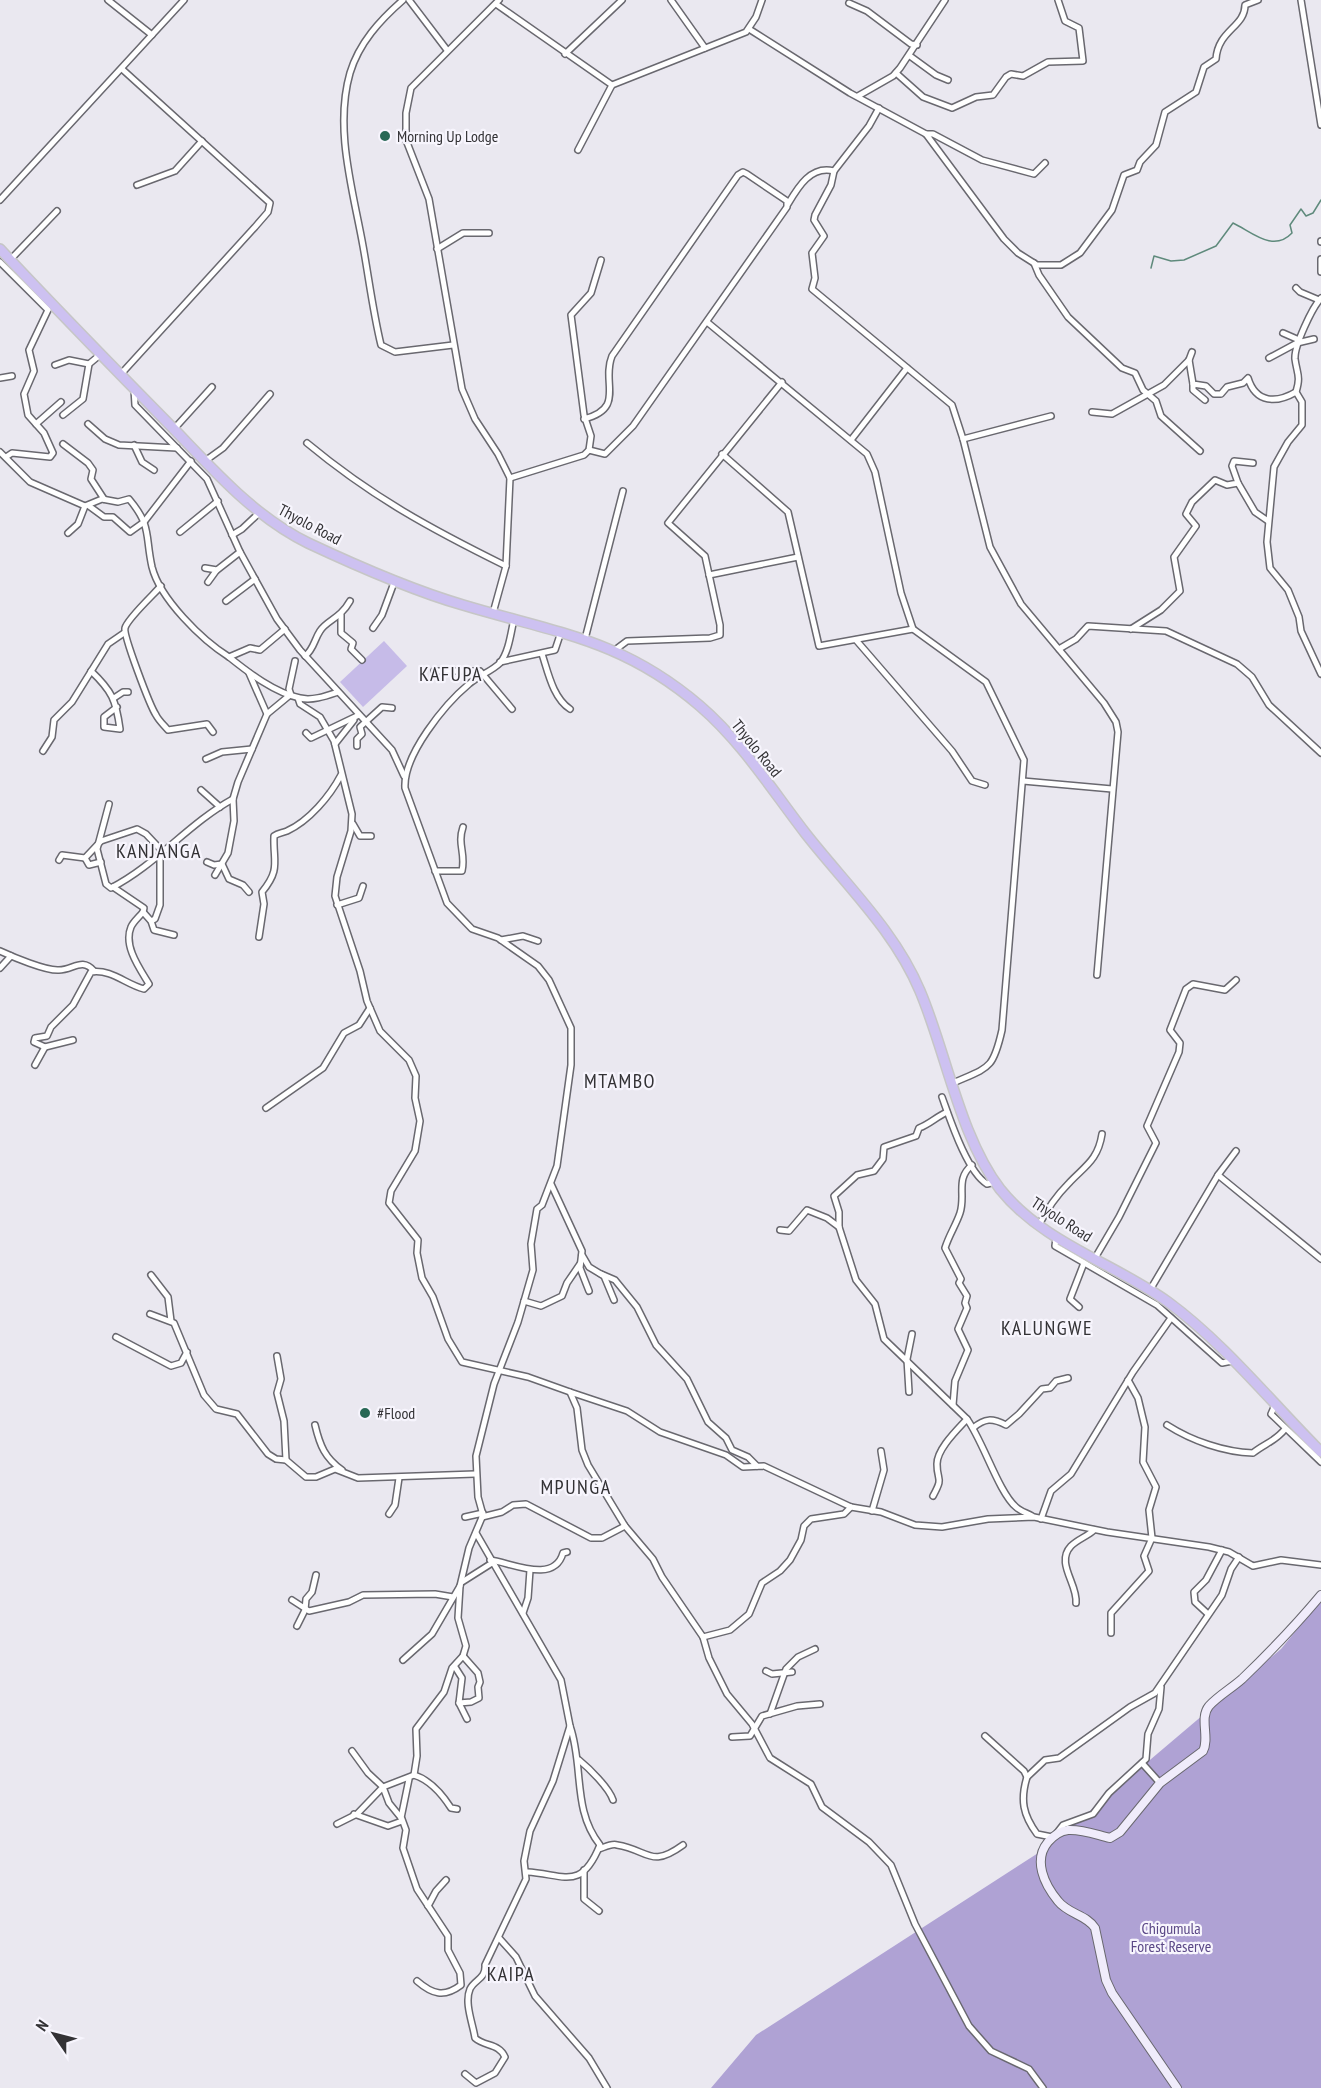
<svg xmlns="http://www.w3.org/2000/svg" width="1321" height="2088" viewBox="0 0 1321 2088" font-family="'PT Sans Narrow',sans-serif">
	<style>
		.green { fill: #c6bbe8 }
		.forest { fill: #afa2d4 }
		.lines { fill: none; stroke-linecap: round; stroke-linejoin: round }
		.stream { stroke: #5f8a7c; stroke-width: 1.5 }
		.street-casing { stroke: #69686f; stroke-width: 8 }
		.secondary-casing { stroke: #69686f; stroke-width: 10 }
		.highway-casing { stroke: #c6c6c6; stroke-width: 12 }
		.street { stroke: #fff; stroke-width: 5 }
		.secondary { stroke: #f0ecfb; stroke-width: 8 }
		.highway { stroke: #cdc1f1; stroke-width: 9 }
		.poi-dot { fill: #286855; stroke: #f7f5fd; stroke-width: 2 }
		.labels { text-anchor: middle; stroke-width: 4.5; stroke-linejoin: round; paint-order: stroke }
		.poi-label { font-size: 16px; fill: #333235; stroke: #f7f5fd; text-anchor: start }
		.street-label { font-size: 16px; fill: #333235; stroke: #f7f5fd }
		.park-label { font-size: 16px; fill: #5b4887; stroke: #f7f5fd }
		.quarter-label { font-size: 20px; letter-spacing: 1.5px; fill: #333235; stroke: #f7f5fd }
	</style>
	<rect width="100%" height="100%" fill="#eae8f0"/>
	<path class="green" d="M384,641l23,25 -44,41 -23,-25z"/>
	<path class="forest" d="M1321,1600v488h-610l45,-53 290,-187 235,-199z"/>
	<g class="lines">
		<path class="stream" d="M1151,268l3,-12 17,5 13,-1 32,-14 17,-23c19,9 40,30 59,10l-2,-8 11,-16 5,7 7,-3 8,-13"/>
		<defs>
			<g id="street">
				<path d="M108,0l44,35"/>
				<path d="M403,0c-23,20 -44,43 -53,73 -16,56 3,117 13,173 6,33 10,66 18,99l14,7 58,-7"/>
				<path d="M409,0l38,50"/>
				<path d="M671,0l34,48"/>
				<path d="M1301,0l20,125"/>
				<path d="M849,3l18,8 44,33 6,1"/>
				<path d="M496,4l116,81"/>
				<path d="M749,29l101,64 76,41 78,105 14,14 19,12h24l19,-12 32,-43 12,-35 13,-5 3,-8 16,-17 9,-33 31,-20 8,-25 12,-8c2,-29 29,-32 29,-54l13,-5"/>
				<path d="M565,54l57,-54"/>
				<path d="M910,56l26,19 12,5"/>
				<path d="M896,73l27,24 29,11 24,-11 17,-2 13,-18 5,-3 12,2 25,-14 35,-1 -4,-33 -14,-7 -7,-21"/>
				<path d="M858,96l35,-20 7,-8 45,-68"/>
				<path d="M879,108l-10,18 -35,45 -3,14 -16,30 -1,5 10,16 -12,17 3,25 -3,11 140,116 11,34 27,108 31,57 83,99 12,19 2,10 -21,243"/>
				<path d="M926,134h7l49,26 52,14 11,-11"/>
				<path d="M578,150l34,-65 134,-53 10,-15 6,-17"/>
				<path d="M137,185l38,-14 27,-30"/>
				<path d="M0,200l184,-200"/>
				<path d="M788,204c10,-17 23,-39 46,-33"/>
				<path d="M1321,241v1"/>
				<path d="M437,249l26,-16h26"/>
				<path d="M1321,259v13"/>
				<path d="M10,260l47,-49"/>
				<path d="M0,262l48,48 -19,40 5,21 -10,23 4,21 16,18 9,20 -3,4 -38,-4 -6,4"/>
				<path d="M1034,263l5,12 29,42 54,51 13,5 8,17 13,11 5,15 39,35"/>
				<path d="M1296,288l4,4 19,8"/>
				<path d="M1321,298c-9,10 -27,48 -26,61 2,15 6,17 1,33l6,10v23l-14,17 -14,25 -7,75 3,26 18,22 11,27 2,14 20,43"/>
				<path d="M707,322l160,132 8,18 26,121 12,36 73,53 38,78 -22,270c-9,40 -13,37 -49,53"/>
				<path d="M1283,333l16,7"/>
				<path d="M1269,358l28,-15 17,-4"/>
				<path d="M1189,360l4,24 13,2 8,8h7l6,-7 16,-4 5,-5c8,26 29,25 48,14"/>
				<path d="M55,365l14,-5 20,4"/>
				<path d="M121,374l134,-147 13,-15 2,-9 -148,-134"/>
				<path d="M0,378l12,-2"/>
				<path d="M1193,384v6l12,10"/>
				<path d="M134,389l1,16 72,74 33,73 37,67 23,31 92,100 12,26"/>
				<path d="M1092,412l20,2 52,-29 25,-25 3,-8"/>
				<path d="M63,415l20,-16 6,-35 12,-10"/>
				<path d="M584,419c42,-11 17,-36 28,-63l126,-181 5,-3 4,2 40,27v6l-154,219 -28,28 -16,-4"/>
				<path d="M36,424l25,-22"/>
				<path d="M88,424l17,15 14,6 58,3"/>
				<path d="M174,429l38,-42"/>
				<path d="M963,439l88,-23"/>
				<path d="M851,440l56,-72"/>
				<path d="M307,443c65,54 124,86 199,123"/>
				<path d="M63,444l25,19 5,7 -2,9 13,20"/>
				<path d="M134,445l8,17 12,8"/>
				<path d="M0,452l30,30 55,24 17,-7 16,3 11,-3c23,27 16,37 23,68 8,32 50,73 77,90l21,-9 10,2 25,-21"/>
				<path d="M722,454l66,58 31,134 94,-17"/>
				<path d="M205,461l18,-13 47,-54"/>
				<path d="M510,478l74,-23 5,-5 2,-14 -7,-21 -13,-100 20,-22 10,-33"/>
				<path d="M1238,483l17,29 13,9"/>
				<path d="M89,506l15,11h9l17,15 14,-10 47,-61"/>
				<path d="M180,532l38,-31"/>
				<path d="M68,533l10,-9 7,-18"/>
				<path d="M232,535l10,-6 17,-16"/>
				<path d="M205,568l12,2 23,-18"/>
				<path d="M709,575l89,-18"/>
				<path d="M208,582l8,-11"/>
				<path d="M161,586c-7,8 -34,33 -36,42 -2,7 25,78 31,87 3,6 8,10 12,15l39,-6 6,8"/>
				<path d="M226,601l29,-22"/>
				<path d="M493,613l13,-47 4,-88 -12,-24 -23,-35 -13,-30 -33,-190 -23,-59v-27l5,-25 88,-88"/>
				<path d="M341,615v18l12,10 -2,6 11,11"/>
				<path d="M373,628l9,-13 13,-35"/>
				<path d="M1131,629l30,-19 19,-19 -6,-34 22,-31 -10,-12 6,-12 23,-22 12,5 11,-2 -6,-17 2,-5 19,2"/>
				<path d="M585,639l38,-148"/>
				<path d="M856,640l96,111 20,30 13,4"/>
				<path d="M1059,649l17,-10 12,-13 78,5 71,33 15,13 17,28 52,48"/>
				<path d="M615,650l12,-9 83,-3 10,-3v-10l-15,-69 -37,-33 114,-141"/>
				<path d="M542,654c6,18 11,44 28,55"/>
				<path d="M305,656c9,-7 9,-16 15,-25 7,-11 20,-12 30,-30"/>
				<path d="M229,657c20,16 46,36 71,41 12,3 26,-2 38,-6"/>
				<path d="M500,662l55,-12 6,-18"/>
				<path d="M91,671c21,20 25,29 29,58l-16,-2v-10l13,-10"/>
				<path d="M434,671h46l32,38"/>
				<path d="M291,695l-2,-6 6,-28"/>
				<path d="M114,698l9,-6h5"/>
				<path d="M298,698l2,6 20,13 14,24 18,73 -1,17 -14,46 -2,19 25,75 7,30 13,30 29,29 7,16 -1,22 5,23 -5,30 -24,40 -2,12 29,37 -1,13 5,25 11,19 15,42 14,23 66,15 42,15 7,16 5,42 6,15 37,61 28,33 9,18 41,60 6,21 18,36 25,30 18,34 41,26 11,23 47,35 22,23 24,59 54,102 22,25 38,18 14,19"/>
				<path d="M267,714l23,-19"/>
				<path d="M306,733l5,5 48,-23"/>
				<path d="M335,744l19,-24"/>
				<path d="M357,746v-7l5,-5 -2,-7 22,-20 10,1"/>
				<path d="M43,751l9,-14 2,-17 18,-18 36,-58 16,-11"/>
				<path d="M206,759l16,-7 30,-3"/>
				<path d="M1023,781l89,8"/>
				<path d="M201,790l19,17"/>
				<path d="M109,804l-12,45 9,35 5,4c45,-23 78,-65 122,-89"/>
				<path d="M353,824l7,12h11"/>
				<path d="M85,858l4,7 12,-3"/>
				<path d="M59,860l3,-5 23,3 16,-17 36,-12 9,5 16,17"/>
				<path d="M207,862l7,3 8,-1 7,15 14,6 6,7"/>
				<path d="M435,871h27c4,-18 -5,-26 1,-44"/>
				<path d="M215,875l13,-22 6,-32 -1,-22 5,-17 29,-68 -18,-41"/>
				<path d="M113,887l31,21 -1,4"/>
				<path d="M337,905l22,-7 4,-12"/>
				<path d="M151,921l4,-2 5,-14v-51"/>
				<path d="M259,937l5,-33 -2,-12c19,-23 11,-30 12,-56 4,-3 8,-3 13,-5 22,-10 43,-35 54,-56"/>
				<path d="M501,940l22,-4 15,5"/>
				<path d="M0,951c13,6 46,20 59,19 14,0 23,-13 35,1"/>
				<path d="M0,968l11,-12"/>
				<path d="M45,1047l-11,-5 1,-4 12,-2 4,-9 22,-22 18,-33c21,-3 34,12 53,17l5,-5c-9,-15 -26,-38 -18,-57 2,-5 8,-10 12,-15l8,9 3,9 20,5"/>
				<path d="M35,1065l10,-18 28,-7"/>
				<path d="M942,1097c8,22 25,75 45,87l8,-2"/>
				<path d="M266,1108l57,-40 21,-35 15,-8 11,-17"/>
				<path d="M1218,1175l103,84"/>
				<path d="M551,1184l31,67 -2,17 9,23"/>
				<path d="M1039,1225c8,-16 17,-29 30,-42 16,-17 29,-23 33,-49"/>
				<path d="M839,1227v-15l-5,-16 23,-21 17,-4 9,-12 1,-12 32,-11 3,-8c11,-4 17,-11 28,-16"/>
				<path d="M780,1230l9,1 18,-21 20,8 12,9 17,53 19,24 9,35 83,80c16,22 32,74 49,88 4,4 11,6 16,9"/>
				<path d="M1056,1238l-1,8 102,59 65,58 10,-2"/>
				<path d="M582,1255l7,12 15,9 10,24"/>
				<path d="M1095,1258l24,-41 37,-74 -9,-17 32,-74 1,-9 -10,-13 16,-41 7,-5 32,6 11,-10"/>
				<path d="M601,1274l14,6 22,27 19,38 31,34 21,43 18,16 6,12 16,7 9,9"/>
				<path d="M151,1275l17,22 3,24"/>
				<path d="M1150,1290l68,-115 18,-24"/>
				<path d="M524,1301l17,5 21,-10 5,-13 13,-19"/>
				<path d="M1079,1307l-9,-8 14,-36"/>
				<path d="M150,1314l24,9 30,72 12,14 21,5 31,40 8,5 10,1 20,17h10l19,-8 23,9 117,-4"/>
				<path d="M116,1337l55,29 10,-3 6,-11"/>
				<path d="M277,1356l4,23 -4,14 7,28 2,39"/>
				<path d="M570,1392l57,19 33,21 66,23 17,12 21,-1 87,41 30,5 34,13 27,2 46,-8 46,-2 73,15 102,15 20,5 24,14 28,-6 40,5"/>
				<path d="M909,1392l-2,-33 5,-25"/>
				<path d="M953,1405l2,-24 13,-31 -10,-21 9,-21 -2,-5 2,-7 -8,-13 2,-4 -16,-31c4,-13 11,-23 15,-35 6,-18 -5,-34 12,-48"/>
				<path d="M1275,1405l-4,9 50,48"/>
				<path d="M315,1425c5,21 10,33 27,45"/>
				<path d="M1167,1425c25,16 57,27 86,28 11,-9 23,-12 32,-24"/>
				<path d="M973,1428c12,-10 19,-10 33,-3l13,-11 23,-25 8,-1 6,-7 12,-3"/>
				<path d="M933,1496c11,-20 4,-14 4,-32 0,-15 20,-34 30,-45"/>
				<path d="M872,1511l12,-41 -3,-19"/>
				<path d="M389,1514l6,-9 4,-27"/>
				<path d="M465,1517l18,-4"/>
				<path d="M482,1517l20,-5 11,-7 13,-1 65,34h11l23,-12"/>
				<path d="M1041,1519l10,-28 20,-17 62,-102 38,-54"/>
				<path d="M490,1560c20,2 64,25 73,-7l4,-1"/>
				<path d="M462,1582l30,-19"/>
				<path d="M292,1600l17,11 40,-9 14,-7 72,-1 18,3"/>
				<path d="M1076,1603c2,-19 -21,-40 -5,-57 7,-7 17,-10 23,-16"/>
				<path d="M523,1613l5,-15 2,-28"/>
				<path d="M1208,1614l-13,-12 -1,-10 12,-12 16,-30"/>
				<path d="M297,1626l8,-16 1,-11 6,-7 4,-17"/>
				<path d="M1111,1633v-20l38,-42 -5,-15 8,-18 -3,-28 7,-23 -13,-25 2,-35 -7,-29 -10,-18"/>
				<path d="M703,1637l27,-7 19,-16 13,-31 18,-12 10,-11 11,-20 3,-14 7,-7 33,-5 7,-7"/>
				<path d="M403,1660l29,-26 28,-48"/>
				<path d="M455,1667l7,11 -3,25 12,-1 8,-4 -1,-11 2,-5 -2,-9 -15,-17"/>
				<path d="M766,1671l6,3 20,-2"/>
				<path d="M459,1703l8,16"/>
				<path d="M770,1714l16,-45 12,-12 17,-8"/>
				<path d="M985,1736l39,35 3,6c-7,23 -4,38 10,57l15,3"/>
				<path d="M732,1737l18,-1 12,-20 35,-10 23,-2"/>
				<path d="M579,1760c11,9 30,28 34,40"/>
				<path d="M1142,1763l18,20"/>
				<path d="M414,1775l-31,12 6,16 13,16 4,11 -3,18 14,41 31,47v14l12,23 1,12c-17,13 -29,9 -44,-4"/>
				<path d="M1027,1777l18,-17 14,-2 71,-51 25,-14 67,-98 9,-26 8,-12"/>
				<path d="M457,1809l-6,-1c-9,-14 -21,-28 -37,-33l3,-19 -1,-27 28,-37 8,-24 11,-12 3,-10 -8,-28 2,-32 9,-38 14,-33 -5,-18 -2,-41 18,-72 24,-62 15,-52 -2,-26 6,-35 5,-4 15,-39 14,-101v-37l-22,-48 -11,-14 -40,-28 -26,-9 -25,-26 -42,-115c-2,-33 40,-84 64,-104 9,-8 23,-13 31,-21 9,-11 11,-31 14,-44"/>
				<path d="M354,1814l34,12 14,-5"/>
				<path d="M401,1818l8,-39"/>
				<path d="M337,1824l20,-10 26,-27 -15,-14 -16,-22"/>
				<path d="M1056,1834l7,-9 30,-11 16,-21 37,-34 2,-25 11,-25 2,-22"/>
				<path d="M599,1849c6,-2 13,-6 18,-4 32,5 33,24 66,0"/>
				<path d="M584,1870v29l15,12"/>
				<path d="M527,1872c37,2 54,20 73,-27 -28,-35 -16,-79 -30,-119"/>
				<path d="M428,1906l8,-15 10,-11"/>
				<path d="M499,1938l17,19 19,39 54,62 18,30"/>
				<path d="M465,2074l11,9 19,-10 10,-16c-6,-14 -20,-10 -30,-19 -2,-14 -11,-35 -5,-49 5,-10 16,-10 15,-24l41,-86 -2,-18 6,-30 23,-50 17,-55 -9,-46 -85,-147"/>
			</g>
			<path id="secondary" d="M1177,2088l-65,-95 -6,-13 -11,-52c-8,-13 -27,-14 -37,-27 -14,-17 -25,-41 -10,-59 6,-7 12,-11 20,-12 14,-1 29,5 42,8l10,-6 40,-49 43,-32c7,-13 -4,-33 6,-45 9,-10 23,-18 33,-27 28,-27 54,-54 79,-84"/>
			<path id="highway" d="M0,249c53,57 107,112 161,167 46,46 88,98 147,127 49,23 103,47 155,62 93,28 159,34 237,101 42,36 72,84 106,128 40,51 89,97 114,157 26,61 40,146 80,198 43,54 114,74 168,113 57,42 103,100 153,150"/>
		</defs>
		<use href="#street" class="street-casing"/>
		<use href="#secondary" class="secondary-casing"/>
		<use href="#highway" class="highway-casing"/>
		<use href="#street" class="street"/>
		<use href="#secondary" class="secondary"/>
		<use href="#highway" class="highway"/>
	</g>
	<g class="poi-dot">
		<circle cx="385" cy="136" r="6"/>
		<circle cx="365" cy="1413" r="6"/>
	</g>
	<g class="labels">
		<g class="poi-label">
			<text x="397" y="142">Morning Up Lodge</text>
			<text x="377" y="1419">#Flood</text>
		</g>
		<g class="street-label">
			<text transform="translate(310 524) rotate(28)" y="6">Thyolo Road</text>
			<text transform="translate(757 748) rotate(51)" y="6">Thyolo Road</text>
			<text transform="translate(1062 1219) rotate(33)" y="6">Thyolo Road</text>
		</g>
		<g class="park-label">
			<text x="1171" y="1934">Chigumula<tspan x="1171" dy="18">Forest Reserve</tspan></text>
		</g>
		<g class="quarter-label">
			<text x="451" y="681">KAFUPA</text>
			<text x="159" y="858">KANJANGA</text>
			<text x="620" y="1088">MTAMBO</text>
			<text x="1047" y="1335">KALUNGWE</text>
			<text x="576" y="1494">MPUNGA</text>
			<text x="511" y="1981">KAIPA</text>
		</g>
	</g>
	<g transform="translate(54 2034) rotate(305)" stroke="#f7f5fd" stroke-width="4.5" paint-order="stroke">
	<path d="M0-4.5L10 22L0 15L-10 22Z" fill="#333235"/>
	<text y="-9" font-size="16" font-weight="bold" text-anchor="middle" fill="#333235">N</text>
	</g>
</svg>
